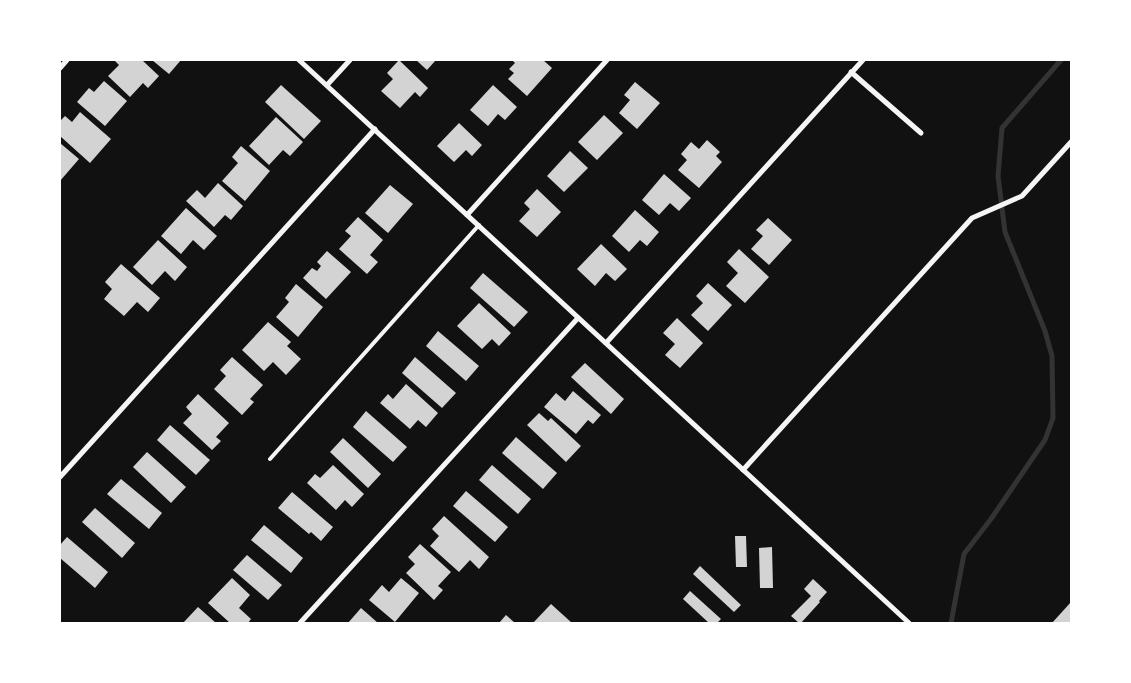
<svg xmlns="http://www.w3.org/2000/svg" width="1131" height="683" viewBox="0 0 1131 683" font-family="Merriweather,serif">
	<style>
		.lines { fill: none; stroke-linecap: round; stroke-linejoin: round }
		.stream { stroke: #333; stroke-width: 5 }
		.building { fill: #d3d3d3 }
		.service { stroke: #f5f5f5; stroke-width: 4 }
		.minor { stroke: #f5f5f5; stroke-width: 5 }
	</style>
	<rect width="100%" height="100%" fill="#111"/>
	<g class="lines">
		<path class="stream" d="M951,623l13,-69 27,-35 54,-79 8,-22 -1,-62 -7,-25 -40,-99 -7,-56 4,-48 59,-68"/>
	</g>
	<g class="building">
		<path d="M116,60h26l17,16 -11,12 -5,-5 -13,14 -22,-21 11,-11 -4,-4z"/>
		<path d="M152,60h29l-12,14z"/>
		<path d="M399,60l29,28 -8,9 -5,-5 -15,16 -19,-17 12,-12 -6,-6z"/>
		<path d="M416,60h20l-9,10z"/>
		<path d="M512,60h31l9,8 -25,28 -19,-17 6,-6 -5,-4 6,-6z"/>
		<path d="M104,81l23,20 -22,25 -28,-24 12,-14 5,4z"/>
		<path d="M635,82l25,21 -23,26 -18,-16 11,-13 -6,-5z"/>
		<path d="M281,85l40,36 -17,18 -39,-37z"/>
		<path d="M493,85l24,22 -12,13 -7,-6 -10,12 -18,-16z"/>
		<path d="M80,112l31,27 -21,24 -30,-27v-15l5,-5 7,6z"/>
		<path d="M604,115l19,18 -26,27 -19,-18z"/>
		<path d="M276,117l27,25 -13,14 -7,-6 -14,15 -20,-19z"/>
		<path d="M459,123l23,22 -10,11 -6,-6 -12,12 -17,-16z"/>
		<path d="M707,140l13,12 -4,4 6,6 -23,26 -21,-18 9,-10 -6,-6 10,-12 8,7z"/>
		<path d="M60,143l19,16 -19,22z"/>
		<path d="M241,146l29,25 -25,30 -23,-20 16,-18 -6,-6z"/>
		<path d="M570,151l18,17 -24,24 -17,-16z"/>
		<path d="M664,174l27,24 -12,13 -9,-8 -11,12 -17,-15z"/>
		<path d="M218,183l25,23 -12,14 -6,-5 -11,12 -28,-26 11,-11 8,8z"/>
		<path d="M390,185l23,19 -25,29 -23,-20z"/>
		<path d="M537,189l24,23 -24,25 -18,-16 11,-12 -6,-6z"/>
		<path d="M186,208l31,28 -13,14 -11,-10 -12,14 -20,-18z"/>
		<path d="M635,210l24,22 -12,14 -7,-6 -11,12 -17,-16z"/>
		<path d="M358,217l25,23 -13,15 8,7 -11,12 -28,-25 12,-13 -6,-5z"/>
		<path d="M768,218l24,22 -23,25 -18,-16 12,-13 -7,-6z"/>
		<path d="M158,240l29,27 -12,14 -10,-10 -13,14 -19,-18z"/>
		<path d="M601,244l26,25 -12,12 -9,-8 -11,13 -18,-17z"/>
		<path d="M739,249l30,28 -24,26 -19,-17 12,-13 -11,-11z"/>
		<path d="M327,251l24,21 -25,27 -23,-21 9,-10 5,3 4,-5 -4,-4z"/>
		<path d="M121,264l39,34 -12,14 -11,-10 -13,14 -20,-17 8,-10 -7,-7z"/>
		<path d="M483,273l45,39 -14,15 -44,-39z"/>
		<path d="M708,283l24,22 -24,26 -17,-16 12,-12 -7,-7z"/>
		<path d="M296,284l27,23 -25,30 -22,-20 13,-15 -4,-4z"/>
		<path d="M479,303l32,30 -12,13 -7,-7 -10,10 -25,-23z"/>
		<path d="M677,318l26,25 -23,25 -15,-13 10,-11 -12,-11z"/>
		<path d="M268,322l23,20 -4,4 14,13 -15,16 -13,-13 -9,9 -22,-21z"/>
		<path d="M438,331l41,35 -13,15 -40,-35z"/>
		<path d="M232,357l31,28 -13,14 4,3 -12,13 -28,-26 12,-13 -6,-6z"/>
		<path d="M415,357l41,36 -14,15 -40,-35z"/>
		<path d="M585,363l39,36 -13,15 -40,-37z"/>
		<path d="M406,384l32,29 -12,14 -8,-7 -8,9 -30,-26 8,-9 5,5z"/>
		<path d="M573,391l28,24 -8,9 -5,-4 -12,14 -32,-27 12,-14 9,8z"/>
		<path d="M198,394l31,29 -13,14 5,4 -9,9 -29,-27 9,-9 -6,-7z"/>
		<path d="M366,411l41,36 -14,15 -40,-35z"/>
		<path d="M539,413l9,8 3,-3 30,28 -15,16 -39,-37z"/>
		<path d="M170,425l40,35 -14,15 -39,-35z"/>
		<path d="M516,437l41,36 -14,16 -41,-36z"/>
		<path d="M343,438l38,36 -13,14 -38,-36z"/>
		<path d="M147,452l39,35 -15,16 -38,-36z"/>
		<path d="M333,465l31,29 -12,13 -7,-7 -9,10 -29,-27 8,-9 5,4z"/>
		<path d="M492,465l39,34 -13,15 -39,-34z"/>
		<path d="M121,479l41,34 -13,16 -42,-35z"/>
		<path d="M466,491l42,36 -13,15 -42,-36z"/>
		<path d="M292,492l41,35 -12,14 -10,-9 -2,2 -31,-26z"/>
		<path d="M95,508l40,35 -13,15 -40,-36z"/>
		<path d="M444,516l45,41 -10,12 -9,-9 -11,12 -29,-26 9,-10 -7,-7z"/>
		<path d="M264,525l39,33 -12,15 -40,-33z"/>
		<path d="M735,536h11l1,31h-11z"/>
		<path d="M67,537l41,35 -13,16 -35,-30v-13z"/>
		<path d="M420,544l31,28 -13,14 5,4 -9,10 -28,-27 9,-9 -7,-7z"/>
		<path d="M772,547l1,41h-13l-1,-40z"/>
		<path d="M247,555l35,30 -14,15 -35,-30z"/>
		<path d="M700,566l41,39 -7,7 -41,-38z"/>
		<path d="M232,578l18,17 -11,13 12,11 -3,4h-18l-22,-20z"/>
		<path d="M401,578l18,15 -24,29 -26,-22 13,-15 7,7z"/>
		<path d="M813,579l14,13 -8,9 1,1 -19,21h-2l-8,-7 20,-20 -7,-7z"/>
		<path d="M690,591l31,28 -4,4h-8l-26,-24z"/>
		<path d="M1071,602v21h-19z"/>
		<path d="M551,604l21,19h-39z"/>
		<path d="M198,607l18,16h-33z"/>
		<path d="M361,608l17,15h-30z"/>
		<path d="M506,615l9,8h-16z"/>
	</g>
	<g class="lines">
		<path class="service" d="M270,459l209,-234"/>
		<g class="minor">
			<path d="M299,60l610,563"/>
			<path d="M60,68l7,-8"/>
			<path d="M851,72l70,61"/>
			<path d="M327,85l23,-25"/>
			<path d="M467,215l140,-155"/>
			<path d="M606,343l257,-283"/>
			<path d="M743,470l229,-252 50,-22 49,-54"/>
			<path d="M60,477l315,-348"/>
			<path d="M300,623l278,-305"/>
		</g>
	</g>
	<rect width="1131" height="683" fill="none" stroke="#ffffff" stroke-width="122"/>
</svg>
